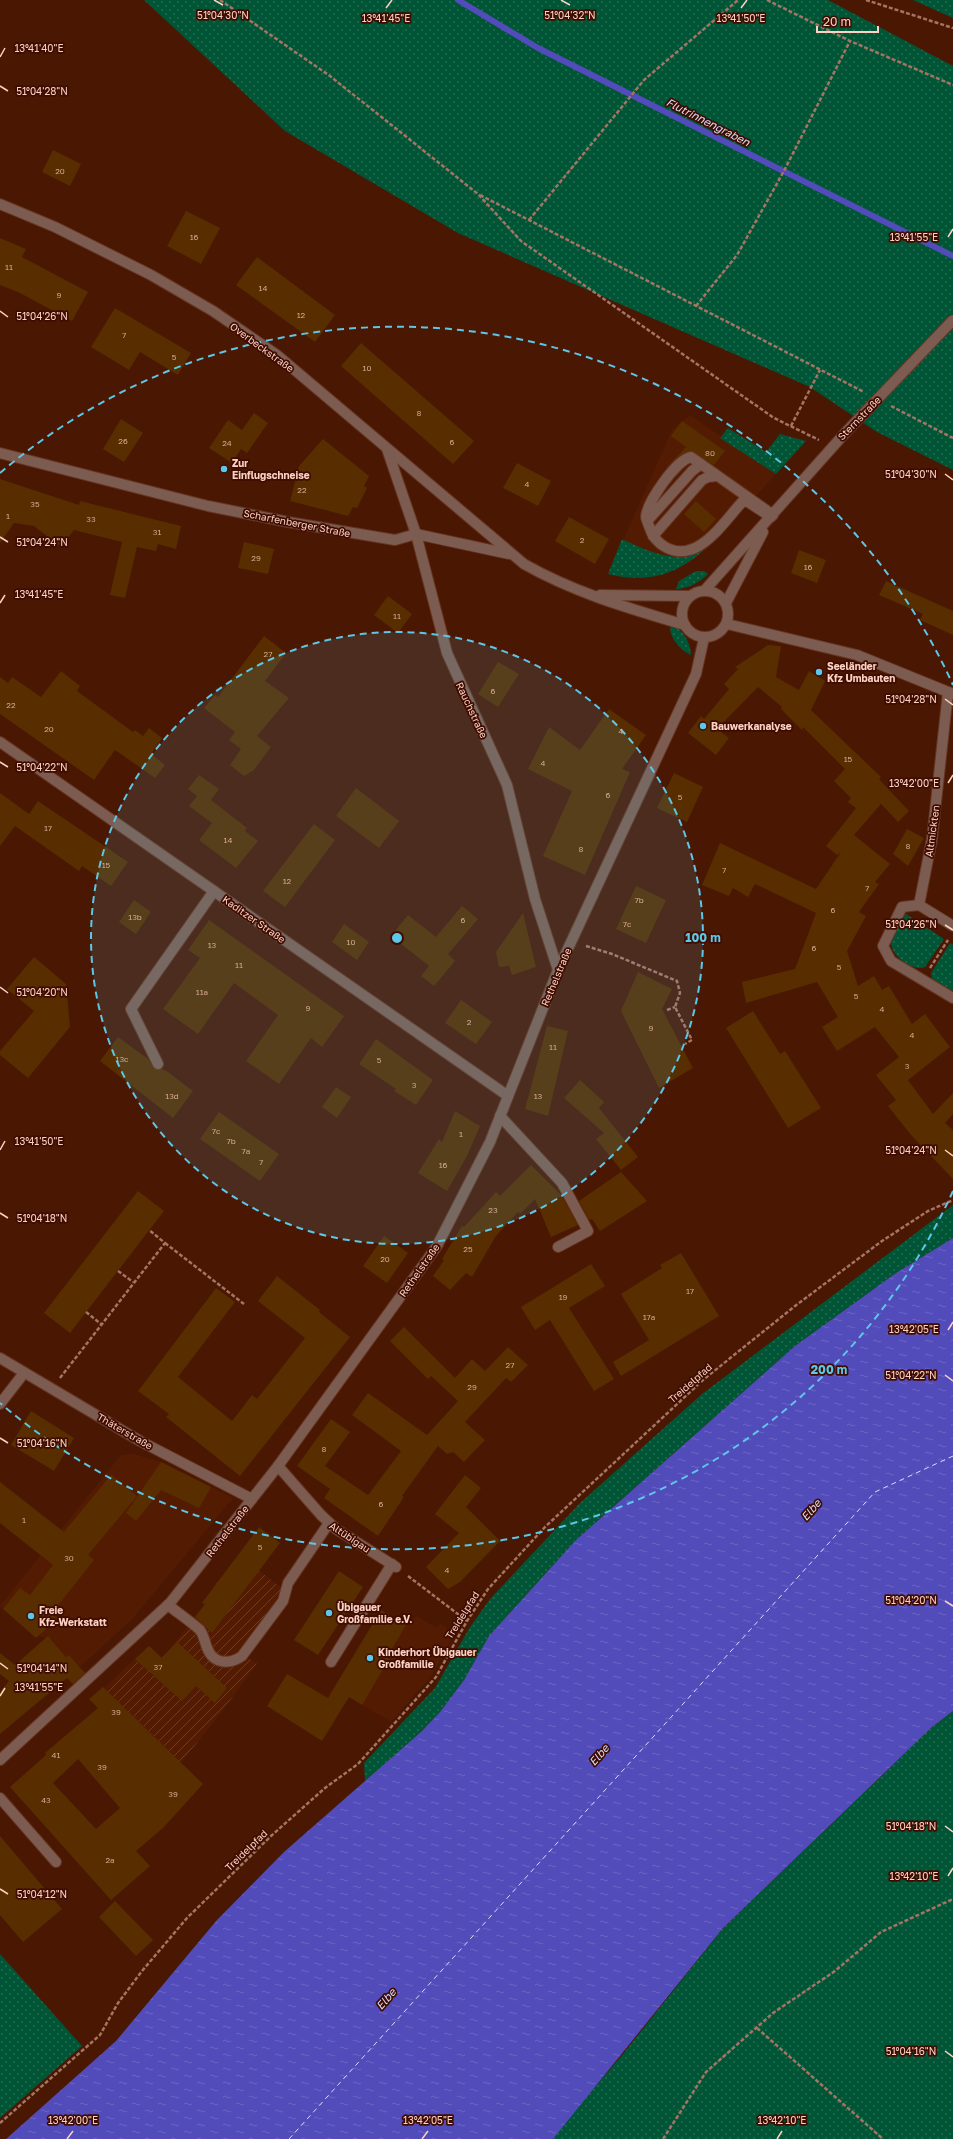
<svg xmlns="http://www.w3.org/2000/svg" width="953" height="2139" viewBox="0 0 953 2139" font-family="'Golos Text',sans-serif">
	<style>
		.built { fill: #541b03 }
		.industrial { fill: url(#industrial-furrows) }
		.grass { fill: url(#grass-dots) }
		.water { fill: url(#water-ripples) }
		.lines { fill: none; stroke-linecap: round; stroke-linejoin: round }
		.stream { stroke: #524bba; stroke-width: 6 }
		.ferry { stroke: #daddfa; stroke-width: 1; stroke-dasharray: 5 4; stroke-linecap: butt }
		.building { fill: #582d00; fill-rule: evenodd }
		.minor-casing { stroke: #663522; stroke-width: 12 }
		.path { stroke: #a47564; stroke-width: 2.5; stroke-dasharray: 4 2; stroke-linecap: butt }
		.minor { stroke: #7c5c50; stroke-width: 10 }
		.minor-bridge-casing { stroke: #663522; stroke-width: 12; stroke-linecap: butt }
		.minor-bridge { stroke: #7c5c50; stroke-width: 10 }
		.ticks { fill: none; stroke: #fcd2c3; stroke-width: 1.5 }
		.ring { fill: none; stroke: #5cc7e8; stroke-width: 2; stroke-dasharray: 7 5 }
		.poi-dot { fill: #5cc7e8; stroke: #3e0c00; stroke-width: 1.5 }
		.labels { text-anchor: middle; stroke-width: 3.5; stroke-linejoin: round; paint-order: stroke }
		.number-label { font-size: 8px; fill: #d3a992 }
		.street-label { font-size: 10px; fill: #fcd2c3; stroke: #3e0c00 }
		.poi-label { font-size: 10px; font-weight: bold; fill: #fcd2c3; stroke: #3e0c00; text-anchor: start }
		.water-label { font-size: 11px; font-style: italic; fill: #daddfa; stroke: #3e0c00 }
		.ticks-label { font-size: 10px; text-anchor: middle; fill: #fcd2c3; stroke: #3e0c00; stroke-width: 3.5; stroke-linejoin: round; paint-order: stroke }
		.centre { fill: #5cc7e8; stroke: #3e0c00; stroke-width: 2 }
		.ring-label { font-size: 12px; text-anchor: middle; font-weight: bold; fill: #5cc7e8; stroke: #3e0c00; stroke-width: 3.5; stroke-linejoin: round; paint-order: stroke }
	</style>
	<defs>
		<pattern id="industrial-furrows" width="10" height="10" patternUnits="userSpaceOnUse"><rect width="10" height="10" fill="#541b03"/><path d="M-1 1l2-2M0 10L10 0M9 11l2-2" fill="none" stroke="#6e3b26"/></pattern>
		<pattern id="grass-dots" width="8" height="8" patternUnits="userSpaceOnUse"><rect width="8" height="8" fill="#005536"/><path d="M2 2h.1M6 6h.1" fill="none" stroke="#266d51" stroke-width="1.8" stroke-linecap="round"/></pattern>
		<pattern id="water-ripples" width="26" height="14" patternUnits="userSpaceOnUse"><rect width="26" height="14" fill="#524bba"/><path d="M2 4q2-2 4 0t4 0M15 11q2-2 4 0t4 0" fill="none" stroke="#6c64c2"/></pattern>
	</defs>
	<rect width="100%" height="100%" fill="#4a1703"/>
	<g class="built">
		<path d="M690,415l86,59 -68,74 -19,15 -25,10 -43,4 -13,-3 64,-144z"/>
		<path d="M133,1454l28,8 72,36 -101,121 -52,48 -11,-12 -3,2 -14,-17 -14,-4 -38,-30 121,-151z"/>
		<path d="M381,1610l25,15 11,-9 20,12 3,-5 7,5 4,13 -19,34 -41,47 -57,-34z"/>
	</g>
	<path class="industrial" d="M238,1555l53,40 -44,62 10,7 -34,46 -42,53 -77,-75 45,-42 13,12 43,-53 -3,-2z"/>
	<g class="grass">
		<path d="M144,0h684l125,66v404l-76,-38 -67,-45 -352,-154 -173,-102z"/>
		<path d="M913,0h40v18z"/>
		<path d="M728,428l38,24 14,-18 26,7 -30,33 -56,-36z"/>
		<path d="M742,510c-39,44 -69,80 -134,64l14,-35c20,10 58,27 79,12 15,-11 28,-28 41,-41z"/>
		<path d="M696,571h8l4,3c-8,8 -20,15 -32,15l3,-8z"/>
		<path d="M671,624c12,6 19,17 20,31 -10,-4 -24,-19 -20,-31z"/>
		<path d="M906,914l38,25 -19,28c-12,5 -34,-11 -34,-25 1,-10 10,-20 15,-28z"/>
		<path d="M950,943l3,2v46l-21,-12 -1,-6z"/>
		<path d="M953,1205v33l-57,35 -101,73 -219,194 -87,96 -25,44 -24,32 -18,19 -57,50 -1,-18 71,-75 35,-61 20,-28 90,-96 122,-109z"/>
		<path d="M953,1711v428h-400l5,-9 65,-76 100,-126 209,-201z"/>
		<path d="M0,1954l82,92 -82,72z"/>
	</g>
	<path class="water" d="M953,1238v473l-21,16 -209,201 -170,211h-547l110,-98 101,-121 67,-68 138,-121 18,-19 24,-32 25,-44 87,-96 219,-194 101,-73z"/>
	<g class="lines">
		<path class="stream" d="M458,0l80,48 415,208"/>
		<path class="ferry" d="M289,2139l586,-647 78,-36"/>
	</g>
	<g class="building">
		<path d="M53,150l28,14 -11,22 -28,-14z"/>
		<path d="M186,211l34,17 -19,36 -34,-18z"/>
		<path d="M0,238l26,11 -4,8 66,35 -16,29 -52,-28 -20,-8z"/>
		<path d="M257,257l78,58 -20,27 -79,-57z"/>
		<path d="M115,308l76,45 -13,22 -38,-23 -11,18 -38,-23z"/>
		<path d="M361,343l113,98 -21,23 -112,-98z"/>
		<path d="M254,413l14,10 -21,30 -6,-4 -9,14 -23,-15 19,-28 14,10z"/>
		<path d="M121,419l22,14 -19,29 -21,-13z"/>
		<path d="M682,421l43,30 -11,14 -23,-14 -10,4 -16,14 21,-22 -15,-11z"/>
		<path d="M323,439l46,37 -5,10 3,2 -10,20 -4,-1 -5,9 -58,-15 9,-35z"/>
		<path d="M517,463l34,18 -13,25 -35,-18z"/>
		<path d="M0,479l79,26 1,-4 101,25 -5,23 -18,-5 -2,7 -19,-4 -12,51 -15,-3 12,-53 -48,-12 -13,17 -27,-21 -20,-3 -14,20z"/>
		<path d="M696,501l20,18 -12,13 -20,-18z"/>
		<path d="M569,517l40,22 -14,25 -40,-23z"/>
		<path d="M244,542l30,7 -6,25 -30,-6z"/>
		<path d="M799,550l27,10 -9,23 -26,-10z"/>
		<path d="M886,581l67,30v24l-33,-15 3,-6 -44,-19z"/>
		<path d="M388,596l24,18 -14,19 -24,-18z"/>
		<path d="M264,636l22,17 -21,28 24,17 -32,38 14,11 -17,23 -10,6 -14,-11 11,-16 -12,-9 6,-8 -31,-24 11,-13 3,2z"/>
		<path d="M768,645l13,1 -5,31 23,13 10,-19 16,10 -14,29 70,67 -2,2 30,32 -11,11 -17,-18 -27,31 36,29 -15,18 4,2 -20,28 7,4 -19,35 11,35 16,-10 8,14 7,-4 23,38 13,-10 25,33 -42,33 25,34 20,-21v21l-8,9 8,7v49l-42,-44 -23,-29 8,-6 -20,-25 23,-18 -24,-30 -38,24 -15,-24 16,-10 -21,-35 -71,21 -4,-21 53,-13 21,-56 -61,-29 -7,13 -15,-9 -4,8 -27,-11 18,-42 96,46 25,-37 -4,3 -11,-9 30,-38 -8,-6 3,-4 -17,-17 11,-12 -42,-42 -1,3 -21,-21 1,-2 -24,-20 -41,42 12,9 -13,17 -28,-22 13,-17 3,3 25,-30 -5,-5 14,-15 -3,-2z"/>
		<path d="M498,662l21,12 -21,33 -20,-13z"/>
		<path d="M61,671l19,15 -3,5 56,41 2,-2 8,6 6,-8 13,10 -11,16 14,11 -10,13 -40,-28 -21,30 -94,-66v-37l8,6 4,-6 29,20z"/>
		<path d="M609,709l37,26 -24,34 8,3 -45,103 -42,-19 29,-65 -44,-22 21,-42 31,23z"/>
		<path d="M674,773l29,14 -16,35 -30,-14z"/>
		<path d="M199,775l20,14 -8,11 36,28 -2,3 13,10 -22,27 -37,-28 13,-17 -23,-17 8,-10 -9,-7z"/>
		<path d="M356,788l43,33 -20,27 -43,-32z"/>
		<path d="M0,793l29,21 9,-13 90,61 -17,24 -29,-20 -3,5 -64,-45 -15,20z"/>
		<path d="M314,824l21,16 -50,67 -22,-16z"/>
		<path d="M907,829l17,9 -16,28 -15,-12z"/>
		<path d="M636,886l30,14 -20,43 -30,-14z"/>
		<path d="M134,900l17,12 -15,22 -17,-12z"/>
		<path d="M462,906l16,13 -30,35 7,7 -21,25 -13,-10 8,-10 -38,-30 17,-21 28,22z"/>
		<path d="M523,913l13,54 -24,8 -3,-9 -10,1 -3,-15z"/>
		<path d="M209,920l135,96 -22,31 -11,-9 -32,46 -33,-23 32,-46 -44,-32 -36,51 -35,-25 37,-51 -12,-8z"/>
		<path d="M344,924l25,18 -12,18 -25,-18z"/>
		<path d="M34,957l32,27 4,43 -42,51 -28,-23v-4l34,-40 -27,-22z"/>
		<path d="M638,972l34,17 -10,20 31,59 -34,20 -38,-77z"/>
		<path d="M461,1000l31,22 -16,22 -31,-21z"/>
		<path d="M753,1011l27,43 5,-3 36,57 -33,20 -62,-100z"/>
		<path d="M547,1026l21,5 -20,85 -23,-7z"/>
		<path d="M118,1037l30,22 6,10h8l6,3 25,19 -20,27 -73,-57z"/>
		<path d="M376,1039l57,41 -17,25 -22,-14 2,-2 -37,-25z"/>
		<path d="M580,1080l24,22 -5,6 39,49 -17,13 -25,-31 8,-6 -40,-35z"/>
		<path d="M336,1087l15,10 -14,21 -15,-11z"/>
		<path d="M455,1111l25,15 -13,30 -20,35 -29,-18 21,-34 3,3z"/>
		<path d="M219,1112l60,42 -19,27 -60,-42z"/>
		<path d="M531,1165l31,31 16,29 -27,12 -16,-38 -15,15 -2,-2 -22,24 -24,41 -6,-4 -16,17 -17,-14 11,-16 -2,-1 20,-33 2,1 32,-35 4,4z"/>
		<path d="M621,1172l26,29 -47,30 -8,-12 -3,1 -10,-19z"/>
		<path d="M138,1191l26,20 -94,122 -26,-20z"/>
		<path d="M384,1236l24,17 -21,30 -24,-17z"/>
		<path d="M681,1253l38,63 -98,60 -8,-14 36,-22 -28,-46 41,-26 -2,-3z"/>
		<path d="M591,1264l14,22 -36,22 45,71 -20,12 -44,-71 -15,10 -14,-23z"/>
		<path d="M277,1276l43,34 -1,2 31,25 -110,139 -74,-59 3,-3 -31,-23 78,-103 19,14 -57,75 54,44 20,-26 5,4 48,-61 -47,-37z"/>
		<path d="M404,1327l51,51 17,-19 13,12 23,-24 20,18 -17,17 -5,-4 -41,44 20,18 -21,22 -11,-10 -6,2 -9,-8 -36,50 2,1 -26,39 -54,-38 6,-9 -33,-23 34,-47 19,13 -25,34 43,29 33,-44 -49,-36 16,-22 59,42 31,-34 -27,-25 -3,3 -38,-38z"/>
		<path d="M31,1411l43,27 -20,33 -43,-26z"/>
		<path d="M161,1462l50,25 -12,21 -38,-18 -25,31 -10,-8z"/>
		<path d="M111,1475l26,21 -49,59 6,5 -42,53 5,6 -21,19 -33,-29 17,-21 10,7 23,-30 -53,-42v-41l64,50z"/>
		<path d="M465,1475l16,13 -15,19 34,34 -40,41 -12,7 -22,-22 33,-34 -24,-19z"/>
		<path d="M259,1527l21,16 -68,90 -17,-16 10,-13 -3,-1z"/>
		<path d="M339,1571l24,16 -45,68 -24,-15z"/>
		<path d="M381,1610l25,15 -19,32 2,2 -27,46 -13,-8 -27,44 -55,-35 20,-32 41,24z"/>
		<path d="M48,1636l18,21 3,-2 16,18 -12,11 -6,-6 -67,56v-42l9,-11 -9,-7v-21l15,12z"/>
		<path d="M177,1642l50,46 -12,15 -19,-17 -14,15 -47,-42 14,-13 13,12z"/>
		<path d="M103,1687l100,97 -40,44 -27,23 14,15 -39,34 -101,-113 36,-32 -1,-2 53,-45 -9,-9zM78,1759l42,49 -24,21 -43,-46z"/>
		<path d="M0,1836l62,73 -39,33 -23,-27z"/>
		<path d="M115,1901l38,39 -17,16 -37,-39z"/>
	</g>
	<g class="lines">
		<defs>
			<g id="minor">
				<path d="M0,204l55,23 96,48 62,36 64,44 247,209c51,29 104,44 161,61"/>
				<path d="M387,449l29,85 31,119 60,132 28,114 23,71"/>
				<path d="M0,453l208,53 80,16 107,18 21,-6 93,20"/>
				<path d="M771,517l-23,-15 -5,-1c-14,15 -29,38 -48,47 -20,9 -40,-2 -46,-22 -1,-3 -3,-7 -3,-9 1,-15 30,-57 45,-60l82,58"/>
				<path d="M649,519l43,-48 9,-7"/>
				<path d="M653,536l49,-56 6,-3 9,-1"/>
				<circle cx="705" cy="614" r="23"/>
				<path d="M704,591l142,-159"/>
				<path d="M600,595l90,1"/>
				<path d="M726,603l37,-71"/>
				<path d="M727,624l130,31 96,39"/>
				<path d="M0,742l508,354"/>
				<path d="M919,905l13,-66 16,-147"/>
				<path d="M919,905l-17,2 -19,39 8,15 62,37"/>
				<path d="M919,905l34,21"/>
				<path d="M158,1064l-27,-55 83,-118"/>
				<path d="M500,1116l62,67 26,48 -30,16"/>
				<path d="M0,1358l140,83 112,58"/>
				<path d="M0,1404l24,-31"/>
				<path d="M278,1466l43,49 15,14 60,38"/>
				<path d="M168,1605c10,8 22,16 32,25 4,5 5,14 8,20 7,15 23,14 34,6l41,-55 5,-18 41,-60"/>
				<path d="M331,1662l61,-98"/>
				<path d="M0,1760l170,-157 108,-137 159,-220 53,-104 68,-172 138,-296 8,-36"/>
				<path d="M0,1798l56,64"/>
			</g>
		</defs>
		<use href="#minor" class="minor-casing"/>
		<g class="path">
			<path d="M220,0l110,76 148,118 43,47 253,177 45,22"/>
			<path d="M767,0l83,41 103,44"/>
			<path d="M866,0l87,28"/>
			<path d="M480,195l384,197"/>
			<path d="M529,220l115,-140 94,-80"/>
			<path d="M696,306l41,-51 47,-84 66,-130"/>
			<path d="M891,406l62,32"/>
			<path d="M791,426l29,-56"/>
			<path d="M586,946l26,8 65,27 3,12 -5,14 17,33 -7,4"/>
			<path d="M930,968l18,-28"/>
			<path d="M667,1010l8,-3"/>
			<path d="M165,1243l79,61"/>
			<path d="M118,1271l15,11"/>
			<path d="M86,1312l15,12"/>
			<path d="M60,1378l105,-135 -16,-13"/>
			<path d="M408,1576l59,45"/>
			<path d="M757,2028l126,111"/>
			<path d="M0,2123l100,-88 18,-32 24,-32 45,-53 84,-82 54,-48 33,-24 78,-87 31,-56 21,-32 57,-62 158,-147 92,-74 87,-65 46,-30 25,-11"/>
			<path d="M663,2139l43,-67 67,-59 62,-42 46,-39 72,-33"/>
		</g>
		<use href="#minor" class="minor"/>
		<defs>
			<path id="minor-bridge" d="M846,432l107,-112"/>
		</defs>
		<use href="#minor-bridge" class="minor-bridge-casing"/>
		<use href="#minor-bridge" class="minor-bridge"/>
	</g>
	<path class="ticks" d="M214,0l9,5M561,0l9,5M386,8l6,-8M741,8l6,-8M0,57l5,-9M0,86l8,5M948,237l5,-8M0,311l8,6M945,474l8,6M0,537l8,5M0,603l5,-8M945,699l8,6M0,762l8,5M948,783l5,-8M945,925l8,5M0,987l8,6M0,1150l5,-9M945,1150l8,6M0,1213l8,5M948,1330l5,-8M945,1375l8,6M0,1438l8,5M945,1601l8,5M0,1663l8,6M0,1696l5,-8M945,1826l8,6M948,1876l5,-8M0,1889l8,5M945,2051l8,6M67,2139l6,-8M422,2139l6,-8M777,2139l5,-8"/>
	<circle cx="397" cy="938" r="306" fill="#5cc7e8" fill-opacity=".12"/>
	<g class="ring">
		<circle cx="397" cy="938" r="306"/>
		<path d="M953 1191A611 611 0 0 1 0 1403M0 473A611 611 0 0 1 953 685"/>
	</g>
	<g class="poi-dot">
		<circle cx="224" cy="469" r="4"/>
		<circle cx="819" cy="672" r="4"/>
		<circle cx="703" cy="726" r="4"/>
		<circle cx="329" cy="1613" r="4"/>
		<circle cx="31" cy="1616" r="4"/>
		<circle cx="370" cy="1658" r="4"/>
	</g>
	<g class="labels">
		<g class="number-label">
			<text x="60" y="174">20</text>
			<text x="194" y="240">16</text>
			<text x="9" y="270">11</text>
			<text x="263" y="291">14</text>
			<text x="59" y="298">9</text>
			<text x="301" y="318">12</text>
			<text x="124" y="338">7</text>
			<text x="174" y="360">5</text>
			<text x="367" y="371">10</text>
			<text x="419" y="416">8</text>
			<text x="123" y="444">26</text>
			<text x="452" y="445">6</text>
			<text x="227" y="446">24</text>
			<text x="710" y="456">80</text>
			<text x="527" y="487">4</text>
			<text x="302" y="493">22</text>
			<text x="35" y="507">35</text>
			<text x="8" y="519">1</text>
			<text x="91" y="522">33</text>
			<text x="157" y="535">31</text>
			<text x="582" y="543">2</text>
			<text x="256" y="561">29</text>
			<text x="808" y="570">16</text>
			<text x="397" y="619">11</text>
			<text x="268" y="657">27</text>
			<text x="493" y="694">6</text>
			<text x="11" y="708">22</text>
			<text x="49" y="732">20</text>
			<text x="621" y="734">4</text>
			<text x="848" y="762">15</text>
			<text x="543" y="766">4</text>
			<text x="608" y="798">6</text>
			<text x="680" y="800">5</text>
			<text x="48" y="831">17</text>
			<text x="228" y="843">14</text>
			<text x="908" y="849">8</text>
			<text x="581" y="852">8</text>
			<text x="106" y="868">15</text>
			<text x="724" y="873">7</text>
			<text x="287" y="884">12</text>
			<text x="867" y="891">7</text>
			<text x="639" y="903">7b</text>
			<text x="833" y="913">6</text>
			<text x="135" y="920">13b</text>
			<text x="463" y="923">6</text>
			<text x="627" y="927">7c</text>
			<text x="351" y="945">10</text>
			<text x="212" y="948">13</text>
			<text x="814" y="951">6</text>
			<text x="239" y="968">11</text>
			<text x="839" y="970">5</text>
			<text x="202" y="995">11a</text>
			<text x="856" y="999">5</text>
			<text x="308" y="1011">9</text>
			<text x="882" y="1012">4</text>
			<text x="469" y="1025">2</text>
			<text x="651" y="1031">9</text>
			<text x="912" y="1038">4</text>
			<text x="553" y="1050">11</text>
			<text x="122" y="1062">13c</text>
			<text x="379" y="1063">5</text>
			<text x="907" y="1069">3</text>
			<text x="414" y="1088">3</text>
			<text x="172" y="1099">13d</text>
			<text x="538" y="1099">13</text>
			<text x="216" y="1134">7c</text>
			<text x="461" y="1137">1</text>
			<text x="231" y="1144">7b</text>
			<text x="246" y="1154">7a</text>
			<text x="261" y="1165">7</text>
			<text x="443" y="1168">16</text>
			<text x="493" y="1213">23</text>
			<text x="468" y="1252">25</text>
			<text x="385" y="1262">20</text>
			<text x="690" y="1294">17</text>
			<text x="563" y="1300">19</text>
			<text x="649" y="1320">17a</text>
			<text x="510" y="1368">27</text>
			<text x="472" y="1390">29</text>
			<text x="324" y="1452">8</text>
			<text x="381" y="1507">6</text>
			<text x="24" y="1523">1</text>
			<text x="260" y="1550">5</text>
			<text x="69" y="1561">30</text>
			<text x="447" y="1573">4</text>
			<text x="158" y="1670">37</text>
			<text x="116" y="1715">39</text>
			<text x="56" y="1758">41</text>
			<text x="102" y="1770">39</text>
			<text x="173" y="1797">39</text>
			<text x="46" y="1803">43</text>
			<text x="110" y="1863">2a</text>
		</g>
		<g class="street-label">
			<text transform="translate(262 347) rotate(36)" y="4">Overbeckstraße</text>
			<text transform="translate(859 418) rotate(-46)" y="4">Sternstraße</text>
			<text transform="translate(297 523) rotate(11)" y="4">Scharfenberger Straße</text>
			<text transform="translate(472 710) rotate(65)" y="4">Rauchstraße</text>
			<text transform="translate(932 831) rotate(-82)" y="4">Altmickten</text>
			<text transform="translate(254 919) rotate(35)" y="4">Kaditzer Straße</text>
			<text transform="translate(556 977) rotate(-67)" y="4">Rethelstraße</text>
			<text transform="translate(419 1270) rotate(-55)" y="4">Rethelstraße</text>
			<text transform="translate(690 1383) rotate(-41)" y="4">Treidelpfad</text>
			<text transform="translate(125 1431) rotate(30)" y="4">Thäterstraße</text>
			<text transform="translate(227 1531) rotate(-52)" y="4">Rethelstraße</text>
			<text transform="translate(350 1537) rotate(34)" y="4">Altübigau</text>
			<text transform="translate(462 1615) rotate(-58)" y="4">Treidelpfad</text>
			<text transform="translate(246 1850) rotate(-44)" y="4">Treidelpfad</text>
		</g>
		<g class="poi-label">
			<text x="232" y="467">Zur<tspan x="232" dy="12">Einflugschneise</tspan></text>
			<text x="827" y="670">Seeländer<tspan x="827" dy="12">Kfz Umbauten</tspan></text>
			<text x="711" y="730">Bauwerkanalyse</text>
			<text x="337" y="1611">Übigauer<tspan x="337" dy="12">Großfamilie e.V.</tspan></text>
			<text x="39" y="1614">Freie<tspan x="39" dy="12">Kfz-Werkstatt</tspan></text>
			<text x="378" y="1656">Kinderhort Übigauer<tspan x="378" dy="12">Großfamilie</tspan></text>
		</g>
		<g class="water-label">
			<text transform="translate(708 122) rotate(27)" y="4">Flutrinnengraben</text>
			<text transform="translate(811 1510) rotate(-49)" y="4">Elbe</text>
			<text transform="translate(599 1755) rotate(-49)" y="4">Elbe</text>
			<text transform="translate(386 1999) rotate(-49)" y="4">Elbe</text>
		</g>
	</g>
	<g class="ticks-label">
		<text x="223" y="19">51°04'30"N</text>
		<text x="570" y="19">51°04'32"N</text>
		<text x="386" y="22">13°41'45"E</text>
		<text x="741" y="22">13°41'50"E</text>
		<text x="39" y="52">13°41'40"E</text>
		<text x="42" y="95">51°04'28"N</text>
		<text x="914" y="241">13°41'55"E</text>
		<text x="42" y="320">51°04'26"N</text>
		<text x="911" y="478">51°04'30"N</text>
		<text x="42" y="546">51°04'24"N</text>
		<text x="39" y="598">13°41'45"E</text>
		<text x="911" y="703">51°04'28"N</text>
		<text x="42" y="771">51°04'22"N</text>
		<text x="914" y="787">13°42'00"E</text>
		<text x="911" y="928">51°04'26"N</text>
		<text x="42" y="996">51°04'20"N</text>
		<text x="39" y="1145">13°41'50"E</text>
		<text x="911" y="1154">51°04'24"N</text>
		<text x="42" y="1222">51°04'18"N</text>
		<text x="914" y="1333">13°42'05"E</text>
		<text x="911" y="1379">51°04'22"N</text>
		<text x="42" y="1447">51°04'16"N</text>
		<text x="911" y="1604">51°04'20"N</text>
		<text x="42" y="1672">51°04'14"N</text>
		<text x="39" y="1691">13°41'55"E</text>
		<text x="911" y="1830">51°04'18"N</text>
		<text x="914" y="1880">13°42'10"E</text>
		<text x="42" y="1898">51°04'12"N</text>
		<text x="911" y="2055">51°04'16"N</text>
		<text x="73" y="2124">13°42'00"E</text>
		<text x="428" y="2124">13°42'05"E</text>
		<text x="782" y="2124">13°42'10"E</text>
	</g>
	<circle cx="397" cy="938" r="6" class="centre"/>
	<g class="ring-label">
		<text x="703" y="942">100 m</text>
		<text x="829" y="1374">200 m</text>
	</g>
	<path d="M817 26v6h61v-6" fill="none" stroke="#fcd2c3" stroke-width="2"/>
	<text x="823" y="26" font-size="12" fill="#fcd2c3" stroke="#3e0c00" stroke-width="3" paint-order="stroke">20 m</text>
</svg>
